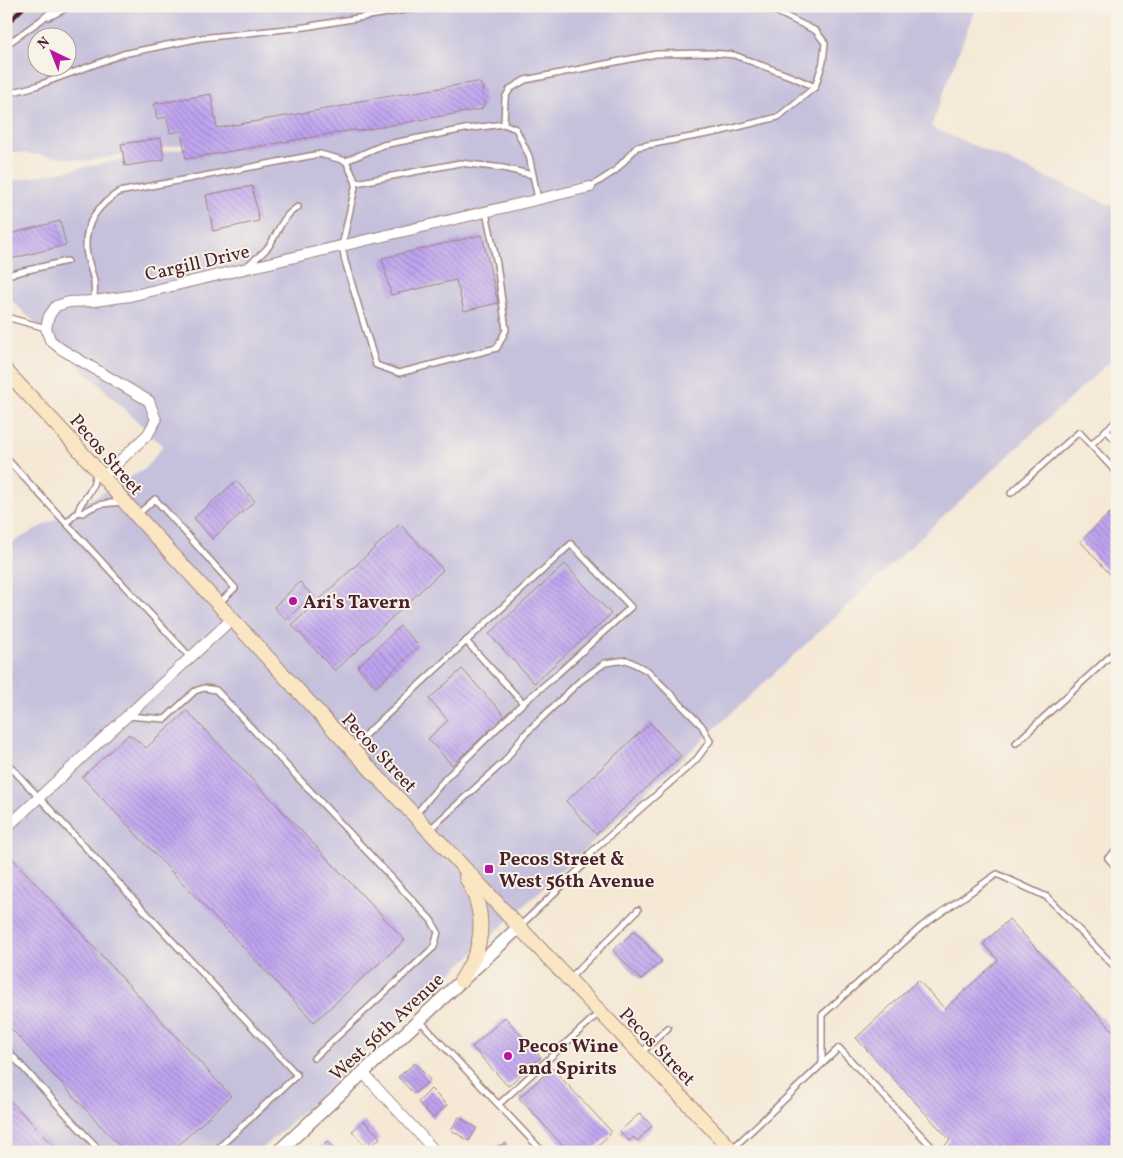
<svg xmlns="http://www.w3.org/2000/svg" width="1123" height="1158" viewBox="0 0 1123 1158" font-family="Vollkorn,serif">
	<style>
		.industrial { fill: #c5c0db; fill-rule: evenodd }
		.building { fill: url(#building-back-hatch) }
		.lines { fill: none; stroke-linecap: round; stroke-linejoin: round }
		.service-casing { stroke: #a08480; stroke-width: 8 }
		.minor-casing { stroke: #a08480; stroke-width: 12 }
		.tertiary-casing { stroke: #a08480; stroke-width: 15 }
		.secondary-casing { stroke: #a08480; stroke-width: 16 }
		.service { stroke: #fff; stroke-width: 5 }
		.minor { stroke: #fff; stroke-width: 10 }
		.tertiary { stroke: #fff; stroke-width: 12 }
		.secondary { stroke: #fbe6c4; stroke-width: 14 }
		.rail { stroke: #4a1f2b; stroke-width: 4 }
		.poi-dot { fill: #b5179e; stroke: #f7f3e8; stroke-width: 2 }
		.labels { text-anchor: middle; stroke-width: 4; stroke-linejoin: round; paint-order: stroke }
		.street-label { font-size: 19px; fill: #4a1f2b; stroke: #f7f3e8 }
		.poi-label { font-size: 19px; font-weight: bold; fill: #4a1f2b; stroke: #f7f3e8; text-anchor: start }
	</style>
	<defs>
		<pattern id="building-back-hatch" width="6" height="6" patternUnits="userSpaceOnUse" patternTransform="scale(1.25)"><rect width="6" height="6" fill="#bfa4f0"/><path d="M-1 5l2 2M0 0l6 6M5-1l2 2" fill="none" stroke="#9d85c3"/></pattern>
	</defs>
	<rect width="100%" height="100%" fill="#f7f3e8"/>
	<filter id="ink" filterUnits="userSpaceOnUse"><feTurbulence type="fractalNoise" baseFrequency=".02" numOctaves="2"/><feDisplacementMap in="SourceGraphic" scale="10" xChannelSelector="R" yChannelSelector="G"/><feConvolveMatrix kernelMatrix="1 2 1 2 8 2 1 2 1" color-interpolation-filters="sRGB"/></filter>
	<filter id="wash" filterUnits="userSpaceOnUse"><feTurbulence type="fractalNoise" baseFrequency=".0096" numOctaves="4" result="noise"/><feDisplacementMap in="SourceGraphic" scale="20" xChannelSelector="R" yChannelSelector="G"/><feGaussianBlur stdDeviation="1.12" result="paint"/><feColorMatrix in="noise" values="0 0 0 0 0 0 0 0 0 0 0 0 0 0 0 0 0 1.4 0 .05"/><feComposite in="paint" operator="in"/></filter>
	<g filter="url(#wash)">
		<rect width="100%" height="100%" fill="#f5e8d5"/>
		<path class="industrial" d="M6,6h970l-45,121 186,81v147l-858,797h-253v-606l139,-77 18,-23 -157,-151v-113l430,-82 -349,61 -81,-10zM38,38h30v30h-30z"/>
		<g id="blocks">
			<g class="building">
				<path d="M477,82l5,3 2,19 -2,5 -124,22 -5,-1 -167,29 -5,-28 -11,2 -3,-16 -10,2 -3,-15 57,-10 6,34 132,-23 5,-3z"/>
				<path d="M161,138l3,22 -39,6 -4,-22z"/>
				<path d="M252,186l7,35 -46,10 -7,-36z"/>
				<path d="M60,221l6,24 -55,14 -5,-24z"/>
				<path d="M482,235l16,68 -34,8 -8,-31 -65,15 -9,-37z"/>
				<path d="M236,481l19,20 -43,38 -18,-21z"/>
				<path d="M1110,513l7,8v61l-37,-41z"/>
				<path d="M400,524l43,46 -108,101 -43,-46z"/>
				<path d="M565,564l46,50 -77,69 -45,-49z"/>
				<path d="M300,582l12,13 -26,25 -12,-13z"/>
				<path d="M400,626l19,20 -43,41 -19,-20z"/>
				<path d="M462,669l43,47 -53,49 -24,-26 20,-19 -19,-21z"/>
				<path d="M187,711l218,229 -91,82 -232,-245 47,-43 17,14z"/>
				<path d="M650,723l31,33 -85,78 -30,-33z"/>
				<path d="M11,857l220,239 -60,56h-46l-119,-129v-162z"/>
				<path d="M1009,919l108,116v117h-179l12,-12 -94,-102 62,-58 27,29 53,-49 -15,-16z"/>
				<path d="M634,931l28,30 -21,19 -28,-30z"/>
				<path d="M505,1017l36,40 -33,29 -36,-39z"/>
				<path d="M415,1063l15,17 -16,14 -16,-17z"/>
				<path d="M552,1068l60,64 -21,20h-22l-50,-54z"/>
				<path d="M431,1089l16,16 -14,13 -15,-16z"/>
				<path d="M6,1096l53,56h-53z"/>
				<path d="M640,1113l12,13 -15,15 -3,-4 -5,4 -9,-10z"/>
				<path d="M459,1117l18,11 -8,13 -18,-11z"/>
				<path d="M364,1121l16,17 -12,11 -16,-18z"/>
				<path d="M327,1141l10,11h-21z"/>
				<path d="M506,1143l3,9h-26z"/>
			</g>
		</g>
	</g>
	<g filter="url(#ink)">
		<use href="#blocks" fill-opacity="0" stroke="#a08480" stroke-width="1"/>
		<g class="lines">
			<defs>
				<g id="service">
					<path d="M49,17l22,-11"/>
					<path d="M6,45l35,-25 17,-14"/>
					<path d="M6,94l30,-8 87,-32 78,-16 104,-11 123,-21"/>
					<path d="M504,124l1,-26 5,-9 15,-9 131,-26 56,-1 22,2 61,23 20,9 8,-25 2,-19 -9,-12 -41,-20 -24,-5"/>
					<path d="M346,161l37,-16 82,-16 39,-5 12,5 13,27 9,43"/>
					<path d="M356,183l104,-20 43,5 30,7"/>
					<path d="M590,187l25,-16 22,-24 81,-15 60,-15 37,-30"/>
					<path d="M248,265c7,-6 16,-12 21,-19 10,-15 13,-30 29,-39"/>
					<path d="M6,275l61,-14"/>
					<path d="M94,301c0,-6 1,-13 0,-20 -2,-11 -8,-23 -8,-34 -1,-26 13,-42 33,-55l201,-38 26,7 10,22 -14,63 3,15 31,104 23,8 98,-25 9,-18 -9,-66 -11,-52"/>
					<path d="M6,306l3,12"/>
					<path d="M6,317l40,11"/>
					<path d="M1106,430l11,-9"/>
					<path d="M1091,445l15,-15 11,12"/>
					<path d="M6,458l184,199"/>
					<path d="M1011,493l68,-61 38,41"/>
					<path d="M78,512l5,1c14,-10 23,-10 40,-11"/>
					<path d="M137,515l18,-16 80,89 -17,16"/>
					<path d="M66,523l12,-11c1,-9 8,-13 12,-21 4,-6 5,-13 6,-20"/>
					<path d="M127,716l38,3 30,-28 9,-3 12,2 215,230 7,12 -4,15 -120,111"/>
					<path d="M1016,743l101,-93"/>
					<path d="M351,748l220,-204 60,63 -78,71 -30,25"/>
					<path d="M6,762l291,313 -83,77"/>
					<path d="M416,814l29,-35 78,-76 -57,-62"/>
					<path d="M429,830l76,-69 17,-24 58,-56 25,-18 22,-3 21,11 54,55 8,15 -14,19 -107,94"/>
					<path d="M1117,850l-9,8 9,10"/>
					<path d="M520,926l72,-69"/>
					<path d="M569,979l69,-69"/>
					<path d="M420,1021l123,131"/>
					<path d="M6,1049l95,103"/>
					<path d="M641,1053l27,-25"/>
					<path d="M822,1064v-49l100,-89 75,-52 50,23 70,72"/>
					<path d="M499,1104l101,-92"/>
					<path d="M732,1149l107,-101 93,99"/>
				</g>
				<g id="minor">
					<path d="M103,477l45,-43 8,-14 -7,-19 -88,-52 -11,-9 -4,-12 3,-12 7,-10 13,-4 25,-1 36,-5 460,-109"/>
					<path d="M6,828l226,-209"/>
					<path d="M363,1073l73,79"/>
				</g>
				<path id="tertiary" d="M278,1152l241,-225"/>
				<g id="secondary">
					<path d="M6,371l63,67 68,78 238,258 79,83 65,70 215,225"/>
					<path d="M461,981c5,-9 11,-18 15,-28 9,-26 4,-53 -10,-76"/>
				</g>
			</defs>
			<use href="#service" class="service-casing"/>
			<use href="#minor" class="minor-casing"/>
			<use href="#tertiary" class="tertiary-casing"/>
			<use href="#secondary" class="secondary-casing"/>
			<use href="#service" class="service"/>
			<use href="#minor" class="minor"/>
			<use href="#tertiary" class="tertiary"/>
			<use href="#secondary" class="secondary"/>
			<g class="rail">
				<path d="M6,12l6,-6"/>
				<path d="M6,25l19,-19"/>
			</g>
		</g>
	</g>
	<g class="poi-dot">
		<circle cx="293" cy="601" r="5"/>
		<rect x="484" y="864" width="10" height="10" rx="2.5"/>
		<circle cx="508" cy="1056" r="5"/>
	</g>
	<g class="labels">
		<g class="street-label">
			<text transform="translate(197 262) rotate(-13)" y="7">Cargill Drive</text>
			<text transform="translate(107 454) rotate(49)" y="7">Pecos Street</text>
			<text transform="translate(380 752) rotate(47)" y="7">Pecos Street</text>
			<text transform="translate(386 1026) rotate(-43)" y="7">West 56th Avenue</text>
			<text transform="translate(658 1046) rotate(46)" y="7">Pecos Street</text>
		</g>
		<g class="poi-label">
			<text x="303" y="608">Ari's Tavern</text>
			<text x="499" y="865">Pecos Street &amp;<tspan x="499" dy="22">West 56th Avenue</tspan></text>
			<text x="518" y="1052">Pecos Wine<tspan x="518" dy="22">and Spirits</tspan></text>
		</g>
	</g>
	<rect width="1123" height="1158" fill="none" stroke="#f7f3e8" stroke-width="25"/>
	<g transform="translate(52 52) rotate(317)"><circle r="24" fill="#f7f3e8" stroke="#b29e9c"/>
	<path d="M0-4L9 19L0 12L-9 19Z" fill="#b5179e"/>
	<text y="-8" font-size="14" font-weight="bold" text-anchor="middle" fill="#4a1f2b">N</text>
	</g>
</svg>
